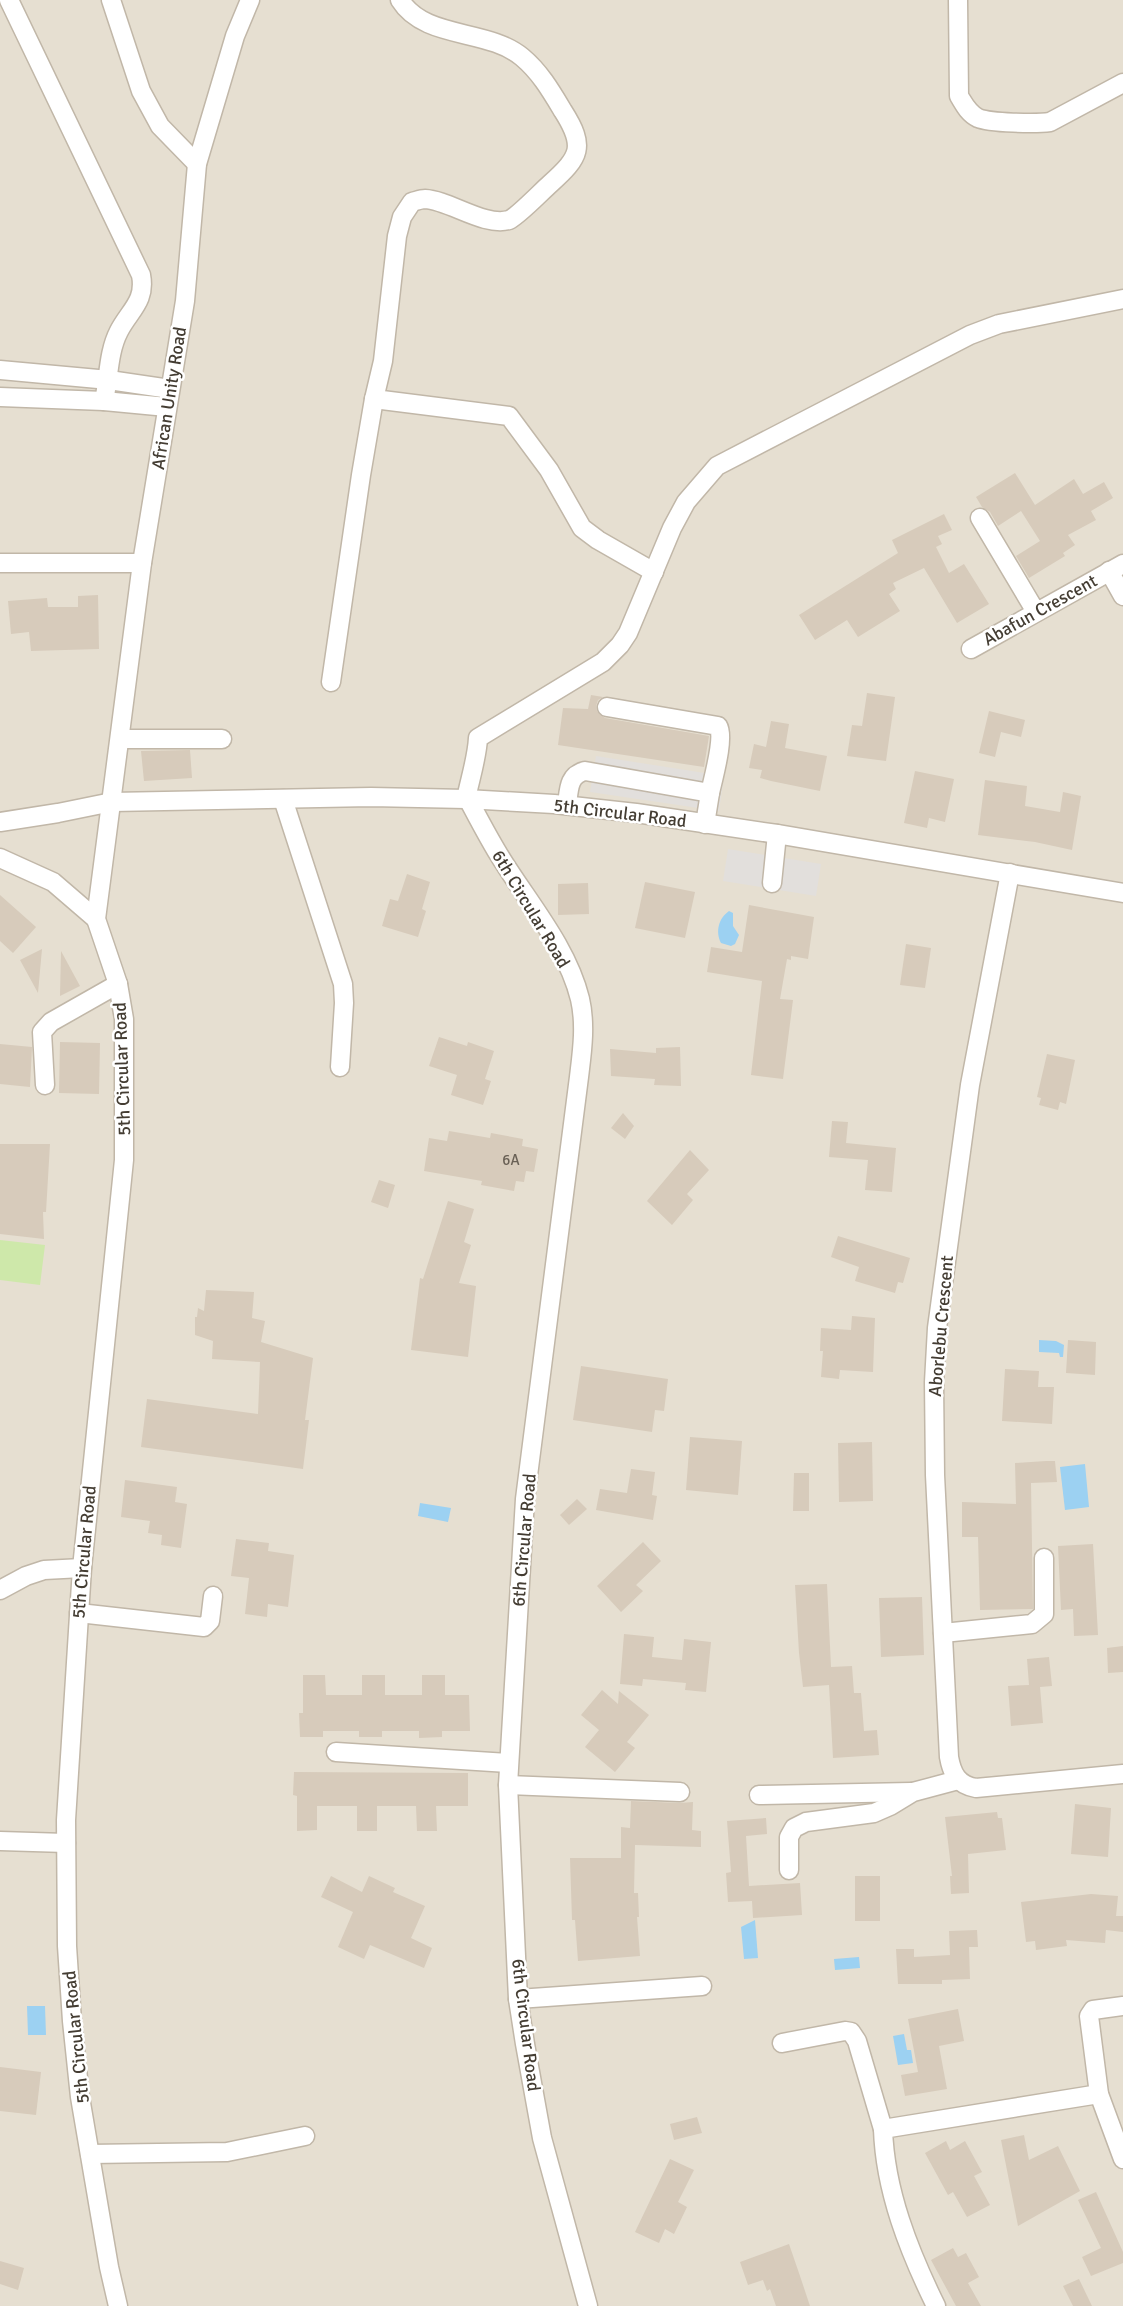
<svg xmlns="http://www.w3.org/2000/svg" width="1123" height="2306" viewBox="0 0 1123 2306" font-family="Signika,sans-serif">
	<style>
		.residential { fill: #e6dfd1 }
		.green { fill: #cee8aa }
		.parking { fill: #e2dfdc }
		.water { fill: #9cd1f2 }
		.building { fill: #d7cbbb }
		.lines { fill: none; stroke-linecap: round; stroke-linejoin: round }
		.minor-casing { stroke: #c1b7a8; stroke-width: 21 }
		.minor { stroke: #fff; stroke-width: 18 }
		.labels { text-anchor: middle; stroke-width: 5; stroke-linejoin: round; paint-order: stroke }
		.number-label { font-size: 15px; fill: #696055 }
		.street-label { font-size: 18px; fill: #443d33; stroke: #fff }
	</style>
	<rect width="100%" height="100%" fill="#f2ede3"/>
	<rect class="residential" x="0" y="0" width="1123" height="2306"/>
	<path class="green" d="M0,1240l45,5 -5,40 -40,-5z"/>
	<g class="parking">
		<path d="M596,756l128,20 -5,35 -129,-19z"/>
		<path d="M728,849l93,15 -5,32 -93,-15z"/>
	</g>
	<g class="water">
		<path d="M729,911l4,2v13l6,9 -4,9 -4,2 -10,-3c-6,-12 -2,-25 8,-32z"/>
		<path d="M1039,1340l17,1 8,4 -1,12h-3l-1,-4 -20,-1z"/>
		<path d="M1085,1464l4,43 -24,3 -5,-43z"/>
		<path d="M420,1503l31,5 -3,14 -30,-6z"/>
		<path d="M755,1920l3,38 -14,1 -3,-32z"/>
		<path d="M859,1957l1,11 -25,2 -1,-11z"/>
		<path d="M27,2006h18l1,29h-18z"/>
		<path d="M904,2034l3,16h4l2,13 -15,2 -5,-29z"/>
	</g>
	<g class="building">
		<path d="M1015,473l20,32 39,-26 9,15 21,-12 9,16 -22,13 5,9 -28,15 7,10 -12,8 2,3 -36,22 -13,-22 24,-15 -19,-30 -23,15 -8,-14 -8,-5 -6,-10z"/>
		<path d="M944,514l8,16 -14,6 4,8 -6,3 13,26 15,-9 25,40 -32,19 -33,-55 -31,15 3,6 -7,5 11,17 -42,26 -11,-17 -32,20 -16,-25 99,-62 -6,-13z"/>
		<path d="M98,595l1,54 -68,2 -2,-19 -18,2 -3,-33 39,-3 1,9h30v-11z"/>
		<path d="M867,693l28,4 -9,64 -39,-5 5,-31 10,1z"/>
		<path d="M591,695l12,2 -5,3 -2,6 1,5 8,7 104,18 -5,31 -146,-22 5,-37 25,1z"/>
		<path d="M989,711l36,9 -4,17 -20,-5 -6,25 -16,-4z"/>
		<path d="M771,721l18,3 -4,24 42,8 -7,35 -49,-10 -11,-3 2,-8 -13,-2 5,-24 12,3z"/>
		<path d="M190,750l2,28 -48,3 -3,-30z"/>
		<path d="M915,771l39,8 -9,43 -16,-4 -2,10 -23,-5z"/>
		<path d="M985,780l42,6 -2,20 35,6 3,-20 18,4 -9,54 -37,-8 -57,-7z"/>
		<path d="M407,874l23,8 -8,27 4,2 -8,26 -36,-11 8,-27 8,2z"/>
		<path d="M645,882l50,10 -10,46 -50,-10z"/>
		<path d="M588,883l1,31 -31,1v-31z"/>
		<path d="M0,895l36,32 -23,26 -13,-12z"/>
		<path d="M749,905l65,12 -6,42 -17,-3v4l-4,-1 -7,40 13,1 -10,79 -32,-4 11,-94 -55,-9 4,-25 31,5z"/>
		<path d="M906,944l25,4 -6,40 -25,-3z"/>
		<path d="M42,949l-4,44 -18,-33z"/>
		<path d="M61,951l19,35 -20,10z"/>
		<path d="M439,1037l28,9 1,-4 26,9 -9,28 6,2 -8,24 -32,-10 6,-20 -28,-9z"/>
		<path d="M60,1042l40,1 -1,51 -40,-1z"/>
		<path d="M0,1044l32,3 -2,40 -30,-3z"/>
		<path d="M680,1047l1,39 -27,-1 1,-6 -44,-3 -1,-27 46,4v-5z"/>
		<path d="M1047,1054l28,6 -9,44 -6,-2 -2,8 -19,-5 2,-7 -4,-1z"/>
		<path d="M623,1113l11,13 -9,13 -14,-11z"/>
		<path d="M832,1121l16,1 -2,21 50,5 -4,44 -27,-2 3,-30 -39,-3z"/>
		<path d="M449,1131l41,7 1,-5 32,6 -1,7 16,3 -4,23 -8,-1 -2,11 -8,-1 -2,10 -33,-6 1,-4 -58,-10 5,-33 18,3z"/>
		<path d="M0,1144h50l-4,68h-3l1,27 -44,-5z"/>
		<path d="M690,1150l19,20 -22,24 6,6 -21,25 -25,-24z"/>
		<path d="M379,1180l16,5 -7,23 -17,-6z"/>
		<path d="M448,1201l26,8 -10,33 7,3 -12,38 17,3 -8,71 -57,-7 9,-72 3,1z"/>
		<path d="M838,1236l72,22 -7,25 -5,-1 -3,11 -40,-12 4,-14 -28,-10z"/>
		<path d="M206,1290l48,2 -2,26 13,3 -4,21 52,16 -8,62h4l-6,49 -162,-22 6,-48 111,15 2,-52 -48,-3 1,-18 -18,-6v-18h2l1,-9 6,3z"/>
		<path d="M852,1316l23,2 -2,54 -33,-2 -1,9 -18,-2 2,-26h-3l1,-23 30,2z"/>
		<path d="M1068,1340l28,2 -1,33 -29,-2z"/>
		<path d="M581,1366l87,13 -4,32 -9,-1 -3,22 -79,-12z"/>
		<path d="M1005,1369l34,2 -1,16h16l-2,37 -50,-3z"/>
		<path d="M690,1437l52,4 -4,54 -52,-5z"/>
		<path d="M872,1442l1,59 -34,1 -1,-59z"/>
		<path d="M1046,1461h9l2,21 -26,1 2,126 -53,1 -2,-73h-16v-35l54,2 -1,-41z"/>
		<path d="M631,1469l24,3 -3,23 5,1 -4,24 -57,-10 4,-21 27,4z"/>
		<path d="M794,1473h15v38h-16z"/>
		<path d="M125,1480l52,7 -2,15 12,2 -6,44 -20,-3 1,-10 -14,-2 2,-12 -29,-4z"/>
		<path d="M577,1499l10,10 -18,16 -9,-10z"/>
		<path d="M236,1539l33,4 -1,8 26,4 -6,52 -20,-3 -1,13 -22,-3 4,-36 -18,-2z"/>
		<path d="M643,1542l18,19 -25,24 7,6 -22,21 -24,-26z"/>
		<path d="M1093,1544l5,91 -24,1 -1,-27 -12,1 -3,-64z"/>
		<path d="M827,1584l4,83 21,-1 2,27h7l3,38 13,-1 2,25 -46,3 -4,-73 -26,2 -4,-34 -4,-68z"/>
		<path d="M922,1597l2,58 -43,2 -2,-59z"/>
		<path d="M624,1634l30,3 -2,20 30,3 2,-21 27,3 -5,50 -21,-2 1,-7 -43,-4 -1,7 -22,-2z"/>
		<path d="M1123,1646v26l-15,1 -1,-25z"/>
		<path d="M1049,1657l3,29 -12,1 3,36 -32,3 -3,-40 21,-1 -2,-26z"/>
		<path d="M303,1675h22l1,20h36v-20h23v20h37v-20h23v20h24l1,36h-28v6l-23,1v-7h-37v6h-23v-6h-36v6h-23l-1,-24h4z"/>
		<path d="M602,1690l16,14 1,-13 30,24 -22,27 8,6 -20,24 -30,-25 14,-17 -18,-15z"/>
		<path d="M294,1772l174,1v33h-32l1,25h-20l-1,-25h-39v25h-20v-25h-40v24l-20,1v-35l-4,-1z"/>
		<path d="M631,1801l49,2 13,-1 -1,28 9,1v16l-66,-2 -1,48h4l1,24h-2l3,39 -62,5 -3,-41h-3l-2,-62h51v-31l9,1z"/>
		<path d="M1075,1804l36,4 -3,49 -37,-3z"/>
		<path d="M997,1812l1,6h4l4,32 -38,4 1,39 -18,1 -1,-18h2l-7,-59z"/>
		<path d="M766,1818l1,16 -21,2 3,50 51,-3 2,32 -49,3 -1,-17 -24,1 -2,-29 5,-1 -4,-51z"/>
		<path d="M331,1876l31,16 7,-16 26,12 -2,4 32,14 -14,32 21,10 -8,20 -54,-23 -6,14 -26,-12 15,-35 -32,-15z"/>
		<rect x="855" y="1876" width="25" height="45"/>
		<path d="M1091,1894l27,2 -2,20h7v16l-17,-2 -1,13 -39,-3 1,6 -31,4 -1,-9 -9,1 -5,-40z"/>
		<path d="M977,1930l1,17h-9l1,32 -28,1v4h-44l-2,-35h18v8l36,-2 -1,-24z"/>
		<path d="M958,2009l6,32 -25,5 8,43 -42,7 -4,-21 17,-3 -10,-53z"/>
		<path d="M0,2067l41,5 -5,43 -36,-4z"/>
		<path d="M697,2117l5,16 -28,7 -4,-16z"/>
		<path d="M1024,2135l5,25 29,-14 22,45 -62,35 -17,-86z"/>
		<path d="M946,2141l4,9 15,-9 17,31 -8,4 16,29 -23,12 -14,-25 -5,3 -23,-42z"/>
		<path d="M670,2159l24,11 -16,32 9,5 -13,27 -9,-5 -6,14 -24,-11z"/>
		<path d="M1096,2192l27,60v11l-32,13 -9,-19 19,-9 -23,-48z"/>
		<path d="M789,2244l11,32 10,30h-34l-6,-17 -3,2 -4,-11 -15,5 -8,-23z"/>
		<path d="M953,2248l5,9 8,-4 13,24 -11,6 13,23h-25l-25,-46z"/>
		<path d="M0,2261l24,7 -6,22 -18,-6z"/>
		<path d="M1079,2279l13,27h-19l-10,-20z"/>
	</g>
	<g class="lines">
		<defs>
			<g id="minor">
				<path d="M9,0l132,275c5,26 -11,35 -22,56 -11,21 -10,47 -15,70"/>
				<path d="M111,0l30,91 19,35 37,38"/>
				<path d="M958,0l1,96c5,8 9,17 19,22 12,5 58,6 72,4l73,-39"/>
				<path d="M0,370l109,10 61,9"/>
				<path d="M0,397l104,4 63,6"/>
				<path d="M374,399l135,17 40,54 33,58 16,12 56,32"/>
				<path d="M980,518l56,94"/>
				<path d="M0,563h142"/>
				<path d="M1109,571l14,25"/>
				<path d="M971,649l152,-85"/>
				<path d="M331,682l30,-207 13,-76 9,-38 14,-125 5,-19 10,-15c4,-1 9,-3 13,-3 24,1 59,28 84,21 8,-3 33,-29 41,-36 30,-27 36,-37 13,-73 -12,-20 -23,-39 -41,-54 -35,-29 -97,-17 -122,-57"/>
				<path d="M607,707l111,19c7,11 -5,53 -8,67"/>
				<path d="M120,739h102"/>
				<path d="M283,799l60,185 1,19 -4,64"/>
				<path d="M466,799c4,-20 11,-41 12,-61l125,-76 17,-17 8,-12 44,-105 14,-26 31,-36 253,-131 29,-11 124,-25"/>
				<path d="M468,799c10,19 20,38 31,56 28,46 68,91 81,144 6,26 2,53 -1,78l-54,422 -17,286 10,214 7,45 17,94 46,168"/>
				<path d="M567,805c2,-15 1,-30 18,-34l125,22 -5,31"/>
				<path d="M0,822l58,-9 54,-11 259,-5 95,2 88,5 82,9 141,21 346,59"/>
				<path d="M0,858l53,24 43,37"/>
				<path d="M1010,873l-40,212 -33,243 -3,54 1,93 14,282c3,17 9,28 27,31l147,-14"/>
				<path d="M772,883l5,-49"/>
				<path d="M45,1085l-3,-53 9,-10 67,-38"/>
				<path d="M0,1590l26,-14 18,-6 38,-2"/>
				<path d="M79,1613l125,14 6,-6 3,-25"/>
				<path d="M943,1633l89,-9 12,-10v-56"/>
				<path d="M336,1752l172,11"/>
				<path d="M508,1785l172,7"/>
				<path d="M759,1795l152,-3"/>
				<path d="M0,1841l66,2"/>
				<path d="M789,1870v-33l5,-9 12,-6 68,-9 16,-7 23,-14 45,-12"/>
				<path d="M518,1999l184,-13"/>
				<path d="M1123,2006l-30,4 -4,6 10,78 24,65"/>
				<path d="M782,2043l63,-12 6,1 6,9 26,88"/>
				<path d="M90,2154l137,-2 78,-16"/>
				<path d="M118,2306l-9,-39 -29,-170 -8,-76 -5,-75 -1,-126 16,-252 42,-408v-141l-6,-35 -22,-65 46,-356 43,-262 12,-137 38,-128 15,-36"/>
				<path d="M936,2306c-27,-55 -51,-115 -53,-177l216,-35"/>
			</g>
		</defs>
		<use href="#minor" class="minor-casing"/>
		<use href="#minor" class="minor"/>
	</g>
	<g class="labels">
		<g class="number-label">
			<text x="511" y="1165">6A</text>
		</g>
		<g class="street-label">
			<text transform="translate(169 398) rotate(-81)" y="6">African Unity Road</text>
			<text transform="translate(1040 610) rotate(-29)" y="6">Abafun Crescent</text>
			<text transform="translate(620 813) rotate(7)" y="6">5th Circular Road</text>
			<text transform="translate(531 909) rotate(59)" y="6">6th Circular Road</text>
			<text transform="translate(122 1069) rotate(-92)" y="6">5th Circular Road</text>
			<text transform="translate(941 1326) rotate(-85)" y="6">Aborlebu Crescent</text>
			<text transform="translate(524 1540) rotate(-85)" y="6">6th Circular Road</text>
			<text transform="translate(84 1552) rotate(-85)" y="6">5th Circular Road</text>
			<text transform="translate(526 2025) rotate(83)" y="6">6th Circular Road</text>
			<text transform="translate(76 2037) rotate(-96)" y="6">5th Circular Road</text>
		</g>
	</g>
</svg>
